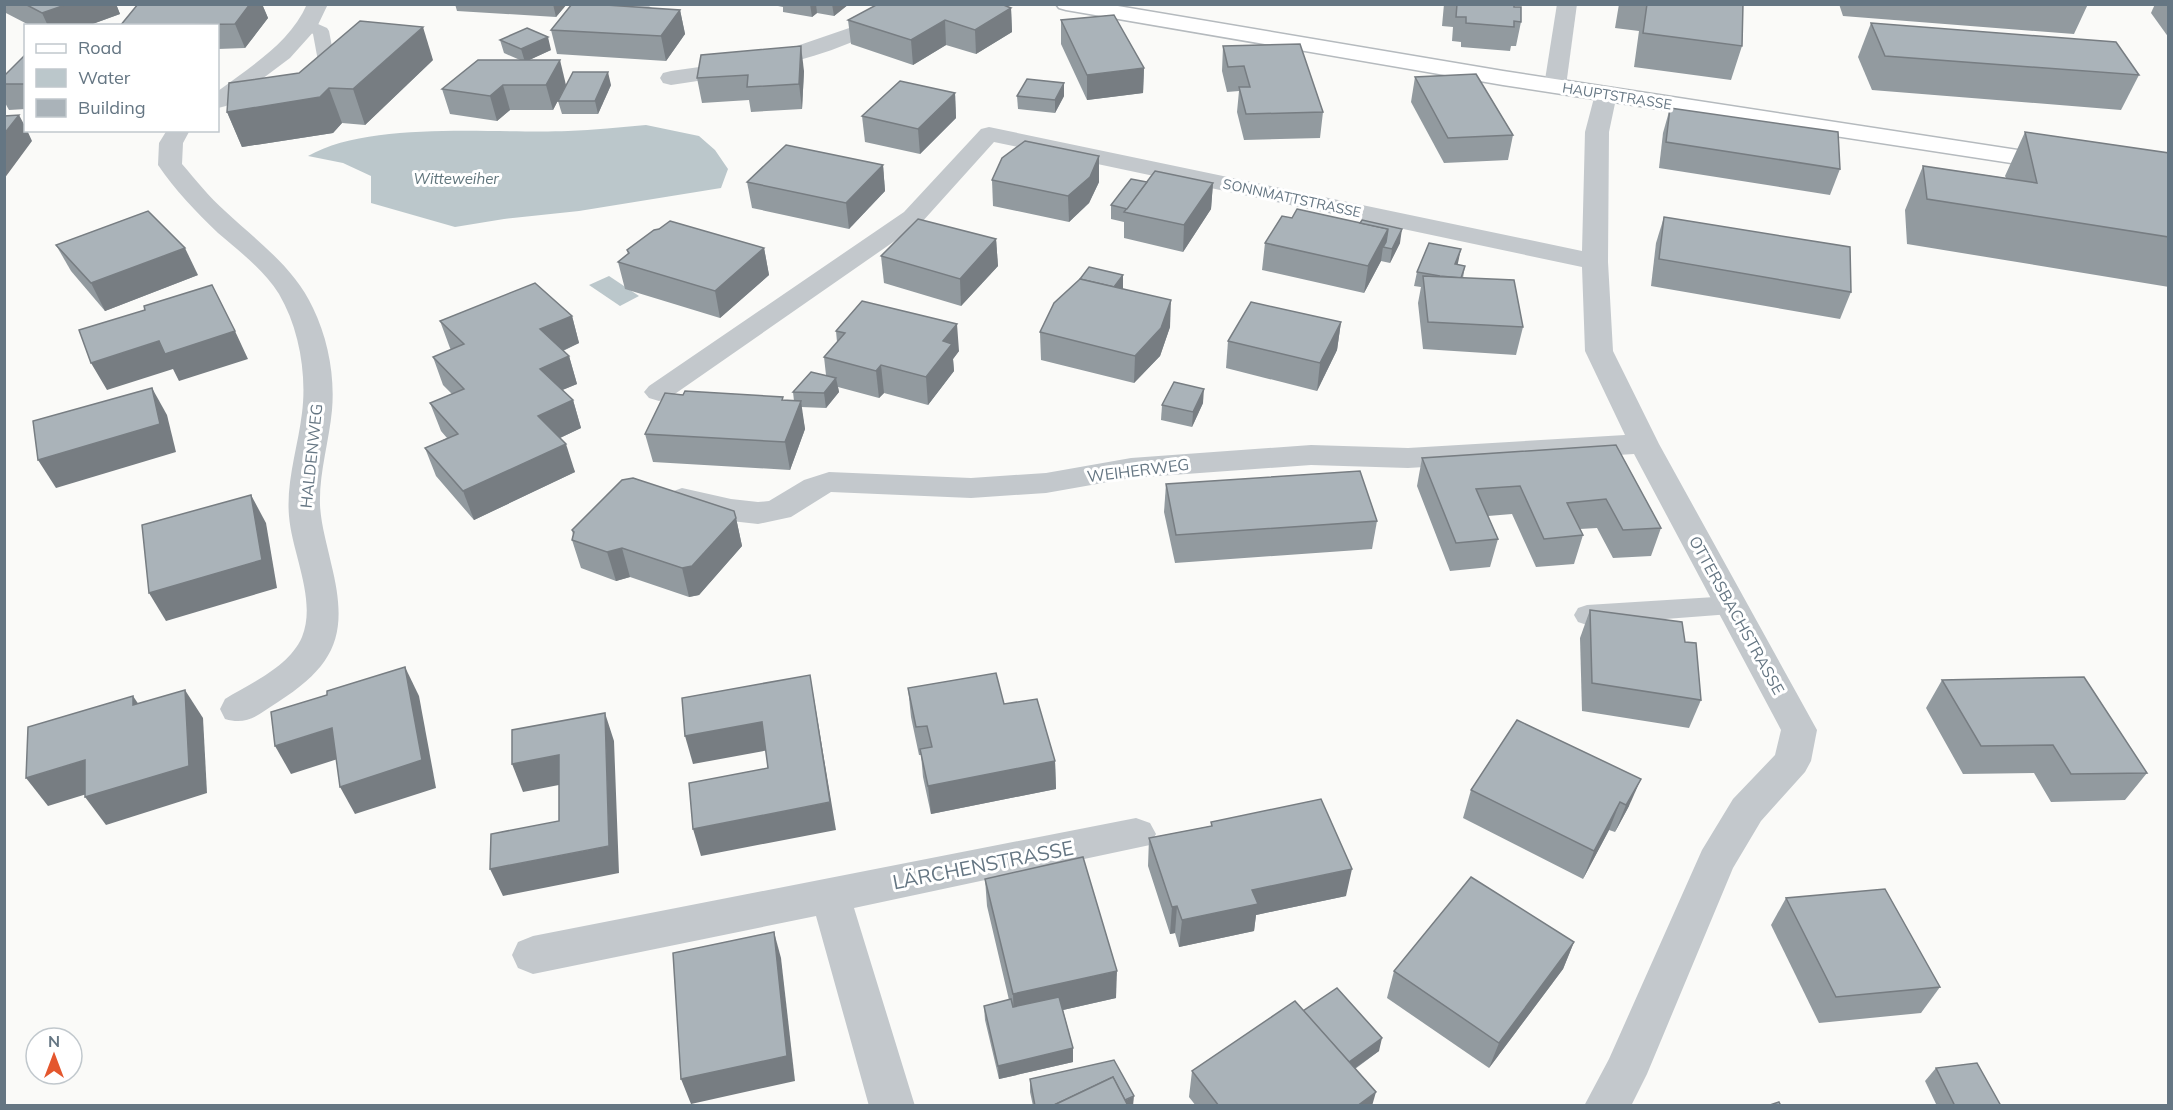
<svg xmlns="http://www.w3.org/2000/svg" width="2173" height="1110" viewBox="0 0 2173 1110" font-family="Mulish,sans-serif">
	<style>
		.water { fill: #bbc7cb }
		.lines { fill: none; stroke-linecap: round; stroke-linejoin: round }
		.primary-casing { stroke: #b5babe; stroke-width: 3 }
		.service { fill: #c3c8cc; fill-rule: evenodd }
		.minor { fill: #c3c8cc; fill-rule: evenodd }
		.primary { fill: #fff; fill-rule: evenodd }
		.wall { fill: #929a9f }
		.shaded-wall { fill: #777d82 }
		.building { fill: #aab3b9; stroke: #777d82; stroke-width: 1.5 }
		.labels { text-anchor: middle; stroke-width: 6; stroke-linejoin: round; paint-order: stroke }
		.far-street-label { font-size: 14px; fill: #657683; stroke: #fff }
		.far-water-label { font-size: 15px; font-style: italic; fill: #60757c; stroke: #fff }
		.street-label { font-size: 16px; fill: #657683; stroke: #fff }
		.near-street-label { font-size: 20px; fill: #657683; stroke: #fff }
	</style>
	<rect width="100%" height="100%" fill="#fafaf8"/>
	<g class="water">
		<path d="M646,125l53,11 16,14 13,19 -7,19 -142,23 -75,8 -49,8 -84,-24v-27l-28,-13 -35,-7c63,-36 187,-22 260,-25 26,-1 52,-4 78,-6z"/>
		<path d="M609,276l30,20 -19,10 -31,-21z"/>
	</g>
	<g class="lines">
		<defs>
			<path id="primary" d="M1056,4h50l397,67 554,85 9,2 3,5 -3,5 -9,2 -554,-85 -437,-75 -7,-2z"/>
		</defs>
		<use href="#primary" class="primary-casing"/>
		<g class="service">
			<path d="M309,20l18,8 2,3 6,31c-7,10 -14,23 -28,20l-3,-4 14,-17 -5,-27 -12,-9z"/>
			<path d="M1731,596l9,2 4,7 -4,7 -9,2 -144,11 -9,-3 -4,-7 4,-7 9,-3z"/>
		</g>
		<g class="minor">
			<path d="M307,4h21l-12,25 -26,29 -64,48 -8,2v-17c33,-25 72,-48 89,-87z"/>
			<path d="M615,4c14,0 34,-4 42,9l-3,4 -7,2 -29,-11z"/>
			<path d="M892,4h26c-5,8 -15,12 -22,16 -68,41 -148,53 -225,65l-8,-2 -3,-5 3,-5 8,-2 78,-11 39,-11 67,-23z"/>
			<path d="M1557,4h20l-11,82 -3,5 -8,2 -8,-2 -3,-5z"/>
			<path d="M1606,87l8,2 3,5 -8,38 -1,130 5,89 46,93 158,286 -6,31 -6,11 -44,49 -28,47 -86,206 -16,32h-47l25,-47 93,-209 31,-51 42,-44 6,-25 -147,-276 -226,14 -97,-3 -180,13 -85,15 -75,5 -140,-6 -40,25 -33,7 -27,-3 -60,-15 -5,-7 5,-7 11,-4 49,11 27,3 11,-1 35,-21 25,-8 142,6 75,-5 85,-15 180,-13 97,3 217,-13 -40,-84 -3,-84 -588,-125 -72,80 -253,176 -10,3 -10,-3 -5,-6 5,-6 255,-174 77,-83 8,-2 593,124 3,-119 10,-38 3,-5z"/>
			<path d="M167,130h23l-7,13 -1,21c14,16 27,33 43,47 32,30 69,56 88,97 15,31 22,68 19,102 -3,32 -13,63 -12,95 1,20 7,39 11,58 17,68 8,100 -53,139 -19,12 -30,24 -53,17l-5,-10 5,-10c26,-16 64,-32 77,-62 15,-37 -10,-83 -13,-121 -3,-35 9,-69 13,-103 5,-39 -3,-85 -23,-119 -15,-24 -40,-43 -61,-61 -22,-21 -43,-43 -60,-68l1,-22z"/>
			<path d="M1136,818l14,5 6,11 -6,11 -296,63 61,198h-46l-53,-190 -283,58 -15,-6 -6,-13 6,-13 15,-6z"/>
		</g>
		<use href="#primary" class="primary"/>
	</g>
	<g class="wall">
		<path d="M4,4h112l4,10 -33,12h-56l-27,-14z"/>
		<path d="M138,4h124l6,14 -23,30 -27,1v-23h-98z"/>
		<path d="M455,4h112l-11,13 -99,-6z"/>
		<path d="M768,4h81l-15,12 -17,-3 -5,4 -29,-5v-5z"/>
		<path d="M1444,4h70v3l7,15 -5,24h-5l-1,5 -49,-4v-5l-9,-1 1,-14 -11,-1z"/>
		<path d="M1619,4h124l-1,42 -11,34 -97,-13 5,-36 -24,-3z"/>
		<path d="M1839,4h249l-14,30 -231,-18z"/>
		<path d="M2155,4h14v34l-18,-25z"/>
		<path d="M1011,8l1,24 -36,22 -30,-9 -33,20 -62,-21 -3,-24z"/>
		<path d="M680,10l5,24 -19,27 -109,-7 -6,-24z"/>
		<path d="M1061,20l83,48 -1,25 -56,7 -26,-56z"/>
		<path d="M1871,23l268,52 -18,35 -249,-20 -14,-33z"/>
		<path d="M500,40l51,10 -22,10 37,25 -13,25h-43l-13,11 -47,-7 -8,-25 78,-29 -16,-7z"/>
		<path d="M1223,46l100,66 -3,26 -76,2 -7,-28 2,-21 -12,1 -5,-21z"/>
		<path d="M26,54v55l-17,1 -5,-9v-25z"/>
		<path d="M433,60l-68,65 -23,-2 -9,10 -91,14 -15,-35z"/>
		<path d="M804,71l-2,38 -51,3 -2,-12 -47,3 -5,-25z"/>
		<path d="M1415,77l98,58 -5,25 -64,3 -33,-61z"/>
		<path d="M611,85l-13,29h-36l-4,-13z"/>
		<path d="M955,93l1,25 -36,36 -55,-12 -3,-26z"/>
		<path d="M1017,96h47l-9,17 -37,-4z"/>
		<path d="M1670,108l170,61 -10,26 -171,-27 4,-35z"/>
		<path d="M2025,132l144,21v134l-262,-43 -2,-34 18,-44 83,12 -1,-2z"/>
		<path d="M1099,156v26l-10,21 -20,19 -76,-16 -1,-26z"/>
		<path d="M883,165l2,26 -36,38 -97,-21 -5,-26z"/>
		<path d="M1147,182l66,1 -2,26 -28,43 -59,-14v-16l-13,-3v-14z"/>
		<path d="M1664,217l187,75 -11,27 -189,-33 5,-43z"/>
		<path d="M996,239l2,27 -37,40 -77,-23 -3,-27z"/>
		<path d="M1265,243h135l-10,20 -9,-2 -17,32 -102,-23z"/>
		<path d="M56,245l142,30 -93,36 -34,-40z"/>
		<path d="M764,248l5,27 -49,43 -95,-29 -7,-27 10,-8 -1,-4z"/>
		<path d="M1458,263l-1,2 8,1 -2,12 60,49 -7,28 -93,-6 -5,-46 3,-16 -7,-1 3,-14z"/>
		<path d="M1123,275v14l47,38 -10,29 -26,27 -93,-23 -1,-28 40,-53z"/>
		<path d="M572,316l7,27 -16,8 6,5 8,28 -15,6 11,10 8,28 -21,10 15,34 -101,48 -38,-44 -11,-28 22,-10 -6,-7 -11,-28 22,-9 -9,-9 -10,-28 18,-7 -1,-2 -10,-27z"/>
		<path d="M1341,322l-4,28 -20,41 -91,-23 2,-27z"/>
		<path d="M836,331l123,20 -6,8 1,12 -26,34 -44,-12 -5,5 -41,-11 1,5 -13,16 -25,-1 4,22 -15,41 -137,-8 -8,-28 139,-34 10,1 -1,-9 33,-17 -2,-18 13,-15z"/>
		<path d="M1203,403l-11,24 -31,-7 1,-15z"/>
		<path d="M1616,445l45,83 -10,28 -38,2 -16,-30 -17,1 3,6 -9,29 -38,3 -24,-53 -24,2 10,23 -8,28 -40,4 -33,-85 5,-28z"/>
		<path d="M1166,484l211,37 -5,28 -197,14 -11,-51z"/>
		<path d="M736,518l6,28 -43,49 -10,2 -59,-20 -14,4 -35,-13 -9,-28 1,-5 -1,-5z"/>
		<path d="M1590,610l95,32 16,58 -12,28 -107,-17 -2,-73z"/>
		<path d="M1942,680l205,93 -22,27 -74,2 -17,-29 -71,1 -37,-66z"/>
		<path d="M908,688l96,16 51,57 1,28 -125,25 -8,-37 -2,-22h-2l-8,-38z"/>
		<path d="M1517,720l112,86 -14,26 -6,-2 -26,49 -120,-61 8,-28z"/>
		<path d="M1211,822l135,74 -90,19 -2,16 -75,16 -4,-14 -5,1 -22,-68 1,-28 62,-12z"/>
		<path d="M985,879l131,119 -53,12 10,38v14l-74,17 -14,-59 -1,-14 25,-6 -22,-94z"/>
		<path d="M1786,898l154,89 -19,26 -102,10 -48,-98z"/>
		<path d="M1574,942l-11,27 -74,99 -102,-70 7,-27z"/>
		<path d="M1303,1011l76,40 -24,18 17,37h-176l-7,-9 3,-26z"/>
		<path d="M1936,1068l65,38h-64l-12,-25z"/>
		<path d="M1030,1079l103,27h-100l-3,-14z"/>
	</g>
	<g class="shaded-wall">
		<path d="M68,4h48l4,10 -33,12h-39l-6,-13z"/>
		<path d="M250,4h12l6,14 -23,30 -10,-24z"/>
		<path d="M553,4h14l-11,13z"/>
		<path d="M810,4h6l1,9 -5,4z"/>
		<path d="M832,4h17l-15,12z"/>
		<path d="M1011,8l1,24 -36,22 -1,-24z"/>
		<path d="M680,10l5,24 -19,27 -5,-25z"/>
		<path d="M945,20l1,25 -33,20 -2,-25z"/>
		<path d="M423,27l10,33 -68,65 -12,-36z"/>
		<path d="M548,37l3,13 -26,12 -4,-13z"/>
		<path d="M801,46l3,25 -2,38 -3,-25z"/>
		<path d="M560,60l6,25 -13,25 -7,-25z"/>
		<path d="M1144,68l-1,25 -56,7v-25z"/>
		<path d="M608,72l3,13 -13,29 -3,-13z"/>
		<path d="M1064,83v13l-9,17v-13z"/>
		<path d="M503,85l7,25 -13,11 -7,-25z"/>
		<path d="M329,88l13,35 -9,10 -91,14 -15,-35z"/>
		<path d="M955,93l1,25 -36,36 -2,-25z"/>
		<path d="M19,115l7,13v2h1l5,11 -28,38v-45z"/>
		<path d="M1099,156v26l-10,21 -20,19 -1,-26z"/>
		<path d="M883,165l2,26 -36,38 -3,-26z"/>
		<path d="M1213,183l-2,26 -28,43 1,-27z"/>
		<path d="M1388,229l-3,19 -2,-1 -2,14 -17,32 4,-27z"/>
		<path d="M1402,229l-2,14 -10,20 2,-14z"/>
		<path d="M996,239l2,27 -37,40 -1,-27z"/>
		<path d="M185,248l13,27 -93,36 -14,-28z"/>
		<path d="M764,248l5,27 -49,43 -5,-27z"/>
		<path d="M1461,249l-3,14 -6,15 3,-14z"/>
		<path d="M1123,275v14h-11z"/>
		<path d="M1171,300l-1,27 -10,29 -26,27 1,-27z"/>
		<path d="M572,316l7,27 -30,14 -9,-28z"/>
		<path d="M1341,322l-4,28 -20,41 3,-28z"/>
		<path d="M957,324l2,27 -6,8 1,12 -26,34 -2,-28 17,-36z"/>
		<path d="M235,331l13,28 -69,22 -6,-12 -66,21 -16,-27 68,-22z"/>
		<path d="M569,356l8,28 -29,12 -8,-27z"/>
		<path d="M881,365l3,28 -5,5 -3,-27z"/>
		<path d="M836,378l3,14 -13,16 -2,-15z"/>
		<path d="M152,388l15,27 9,37 -120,36 -18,-28z"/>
		<path d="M1204,389l-1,14 -11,24 1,-15z"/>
		<path d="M573,400l8,28 -34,16 -9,-28z"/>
		<path d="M801,401l4,28 -15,41 -5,-28z"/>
		<path d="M566,444l9,28 -101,48 -11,-29z"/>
		<path d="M251,495l15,28 11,65 -111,33 -17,-28z"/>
		<path d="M736,518l6,28 -43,49 -10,2 -7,-29z"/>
		<path d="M622,548l8,29 -14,4 -9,-29z"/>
		<path d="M405,667l14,29 17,92 -81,26 -15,-27z"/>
		<path d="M810,675l26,155 -135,26 -8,-27 137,-27z"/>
		<path d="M185,690l18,28 4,75 -101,32 -21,-28z"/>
		<path d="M133,696l19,28 -19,-19z"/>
		<path d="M605,713l9,28 5,132 -116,23 -13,-27 119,-23z"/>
		<path d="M762,722l7,28 -76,14 -8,-28z"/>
		<path d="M332,728l15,28 -56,18 -16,-28z"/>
		<path d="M559,755l10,28 -46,9 -11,-28z"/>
		<path d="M85,760l21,28 -58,18 -22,-28z"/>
		<path d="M1055,761l1,28 -125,25 -3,-28z"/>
		<path d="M1641,779l-12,27 -14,26 11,-27z"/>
		<path d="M1620,802l-11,28 -26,49 11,-28z"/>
		<path d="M1352,869l-6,27 -90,19 -2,16 -75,16 3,-27 70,-30z"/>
		<path d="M1177,906l-2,27 -5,1 2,-27z"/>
		<path d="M774,932l7,26 14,123 -104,23 -10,-25z"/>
		<path d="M1574,942l-11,27 -74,99 10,-25z"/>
		<path d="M1117,971l-1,27 -102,23 -1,-27z"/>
		<path d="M1382,1038l-3,13 -42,30 3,-13z"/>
		<path d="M1073,1048v14l-74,17 -1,-13z"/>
		<path d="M1376,1092l-4,14h-15z"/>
		<path d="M1134,1096l-1,10h-13v-3z"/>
	</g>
	<g class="building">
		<path d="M25,4h43l-26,9z"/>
		<path d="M138,4h112l-15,20 -115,2z"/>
		<path d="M572,4h19l89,6 -19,26 -110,-6z"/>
		<path d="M878,4h123l10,4 -36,22 -30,-10 -34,20 -63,-20z"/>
		<path d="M1457,4h57v3h7v15l-7,-1v6l-48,-4v-6h-10z"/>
		<path d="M1647,4h96l-1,42 -99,-13z"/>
		<path d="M1114,15l30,53 -57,7 -26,-55z"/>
		<path d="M360,21l63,6 -70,62 -24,-1 -9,9 -93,15 2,-29 70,-10z"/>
		<path d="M1871,23l245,19 23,33 -254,-19z"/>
		<path d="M527,28l21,9 -27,12 -21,-9z"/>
		<path d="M1300,44l23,68 -77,2 -7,-27h11l-6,-21 -16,1 -5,-21z"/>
		<path d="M801,46l-2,38 -52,3 1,-12 -51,3 4,-23z"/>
		<path d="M26,54v30h-22v-8z"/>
		<path d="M478,60h82l-14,25h-43l-13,11 -48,-7z"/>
		<path d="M573,72h35l-13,29h-37z"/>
		<path d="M1476,74l37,61 -65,3 -33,-61z"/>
		<path d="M1027,79l37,4 -9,17 -38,-4z"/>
		<path d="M900,81l55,12 -37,36 -56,-13z"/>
		<path d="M1670,108l168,24 2,37 -174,-27z"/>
		<path d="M19,115l-15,19v-18z"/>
		<path d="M2025,132l144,21v84l-242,-38 -4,-33 114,17z"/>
		<path d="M1025,141l74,15 -9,21 -22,19 -76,-16 10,-22z"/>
		<path d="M786,145l97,20 -37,38 -99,-21z"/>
		<path d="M1155,171l58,12 -29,42 -60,-13z"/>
		<path d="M1131,179l16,3 -20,27 -16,-4z"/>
		<path d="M1297,209l91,20 -20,37 -103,-23 17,-27 10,2z"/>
		<path d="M148,211l37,37 -94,35 -35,-38z"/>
		<path d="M1664,217l186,30 1,45 -192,-33z"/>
		<path d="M918,219l78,20 -36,40 -79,-23z"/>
		<path d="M1362,220l40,9 -10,20 -9,-2 3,-5 2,-13 -28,-6z"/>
		<path d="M670,221l94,27 -49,43 -97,-29 11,-9 -2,-3 27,-20 5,-1z"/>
		<path d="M1429,243l32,6 -6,15 10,2 -4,12 -21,-2 -23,-4z"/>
		<path d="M1089,267l34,8 -9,12 -34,-8z"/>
		<path d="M1423,276l91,4 9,47 -95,-5z"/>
		<path d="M1080,279l91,21 -10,28 -26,28 -95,-24 14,-29z"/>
		<path d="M535,283l37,33 -32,13 29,27 -29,13 33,31 -35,16 28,28 -103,47 -38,-43 33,-14 -28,-31 34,-14 -31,-32 31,-13 -24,-23z"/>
		<path d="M212,285l23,46 -70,23 -6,-13 -68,22 -12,-33 66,-20 -1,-4z"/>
		<path d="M862,301l95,23 -14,17 9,3 -26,33 -45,-12 -5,6 -52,-14 21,-24 -9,-2z"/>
		<path d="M1251,302l90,20 -21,41 -92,-22z"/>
		<path d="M811,372l25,6 -12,15 -31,-1z"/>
		<path d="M1174,382l30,7 -11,23 -31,-7z"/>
		<path d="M152,388l8,36 -122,36 -5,-39z"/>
		<path d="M685,391l98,6 -1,3 19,1 -16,41 -140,-8 20,-41 18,2z"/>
		<path d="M1616,445l45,83 -38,2 -17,-31 -39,4 16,32 -39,4 -24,-53 -44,3 22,50 -42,4 -34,-85z"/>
		<path d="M1360,471l17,50 -201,14 -10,-51z"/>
		<path d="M633,478l101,33 2,7 -44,48 -10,2 -60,-20 -15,4 -35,-12 2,-8 -2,-2 50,-50z"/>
		<path d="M251,495l11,65 -113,33 -7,-68z"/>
		<path d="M1590,610l92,12 3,20 11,1 5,57 -109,-17z"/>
		<path d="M405,667l17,93 -82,27 -8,-59 -57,18 -4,-34 56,-17v-4z"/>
		<path d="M996,673l8,31 33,-5 18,62 -127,25 -8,-37 12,-2 -5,-21 -11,1 -8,-39z"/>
		<path d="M810,675l20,127 -137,27 -4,-46 79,-15 -6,-46 -77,14 -3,-38z"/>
		<path d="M2084,677l63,96 -76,1 -18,-29 -72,1 -39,-66z"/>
		<path d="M185,690l4,76 -104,31v-37l-59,18 2,-51 105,-31v9z"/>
		<path d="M605,713l4,133 -119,23 1,-35 68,-13v-66l-47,9v-34z"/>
		<path d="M1517,720l124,59 -15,26 -6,-3 -26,49 -123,-61z"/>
		<path d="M1321,799l31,70 -100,21 6,14 -76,16 -5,-14 -5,1 -23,-69 63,-12 -1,-4z"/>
		<path d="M1083,857l34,114 -104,23 -28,-115z"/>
		<path d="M1471,877l103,65 -75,101 -105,-72z"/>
		<path d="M1885,889l55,98 -104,10 -50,-99z"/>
		<path d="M774,932l13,124 -106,23 -8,-126z"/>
		<path d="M1337,988l45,50 -33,24 -46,-51z"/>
		<path d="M1059,997l14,51 -75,18 -14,-60 27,-7 2,8z"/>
		<path d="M1295,1001l81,91 -19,14h-138l-27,-35z"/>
		<path d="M1114,1060l20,36 -9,4 -12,-23 -61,29h-17l-5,-27z"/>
		<path d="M1977,1063l24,43h-46l-19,-38z"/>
		<path d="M1113,1077l15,29h-76z"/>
		<path d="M1779,1102l2,4h-14z"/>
	</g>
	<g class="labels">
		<g class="far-street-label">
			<text transform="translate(1617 96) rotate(9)" y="5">HAUPTSTRASSE</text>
			<text transform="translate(1292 198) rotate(12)" y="5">SONNMATTSTRASSE</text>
		</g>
		<g class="far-water-label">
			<text x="456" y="184">Witteweiher</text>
		</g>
		<g class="street-label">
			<text transform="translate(311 456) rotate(-84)" y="6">HALDENWEG</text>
			<text transform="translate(1138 470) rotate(-7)" y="6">WEIHERWEG</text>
			<text transform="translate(1737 615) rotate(61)" y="6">OTTERSBACHSTRASSE</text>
		</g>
		<g class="near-street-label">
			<text transform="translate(983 865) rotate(-11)" y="7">LÄRCHENSTRASSE</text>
		</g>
	</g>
	<rect width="2173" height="1110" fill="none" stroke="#657683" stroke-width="12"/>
	<rect x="24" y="24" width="195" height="108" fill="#ffffff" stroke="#c1c8cd" stroke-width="1.5"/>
	<rect x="36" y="44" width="30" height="9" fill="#ffffff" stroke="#c1c8cd" stroke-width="1.5"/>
	<text x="78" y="54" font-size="18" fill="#657683">Road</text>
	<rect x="36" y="69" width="30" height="18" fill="#bbc7cb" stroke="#c1c8cd" stroke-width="1.5"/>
	<text x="78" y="84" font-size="18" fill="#657683">Water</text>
	<rect x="36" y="99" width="30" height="18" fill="#aab3b9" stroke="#c1c8cd" stroke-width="1.5"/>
	<text x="78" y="114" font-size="18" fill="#657683">Building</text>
	<g transform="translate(54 1056)"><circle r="28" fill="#ffffff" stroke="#c1c8cd" stroke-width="1.5"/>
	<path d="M0-4.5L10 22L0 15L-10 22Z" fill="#e4572e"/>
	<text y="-9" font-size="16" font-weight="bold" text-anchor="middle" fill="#657683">N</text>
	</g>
</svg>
